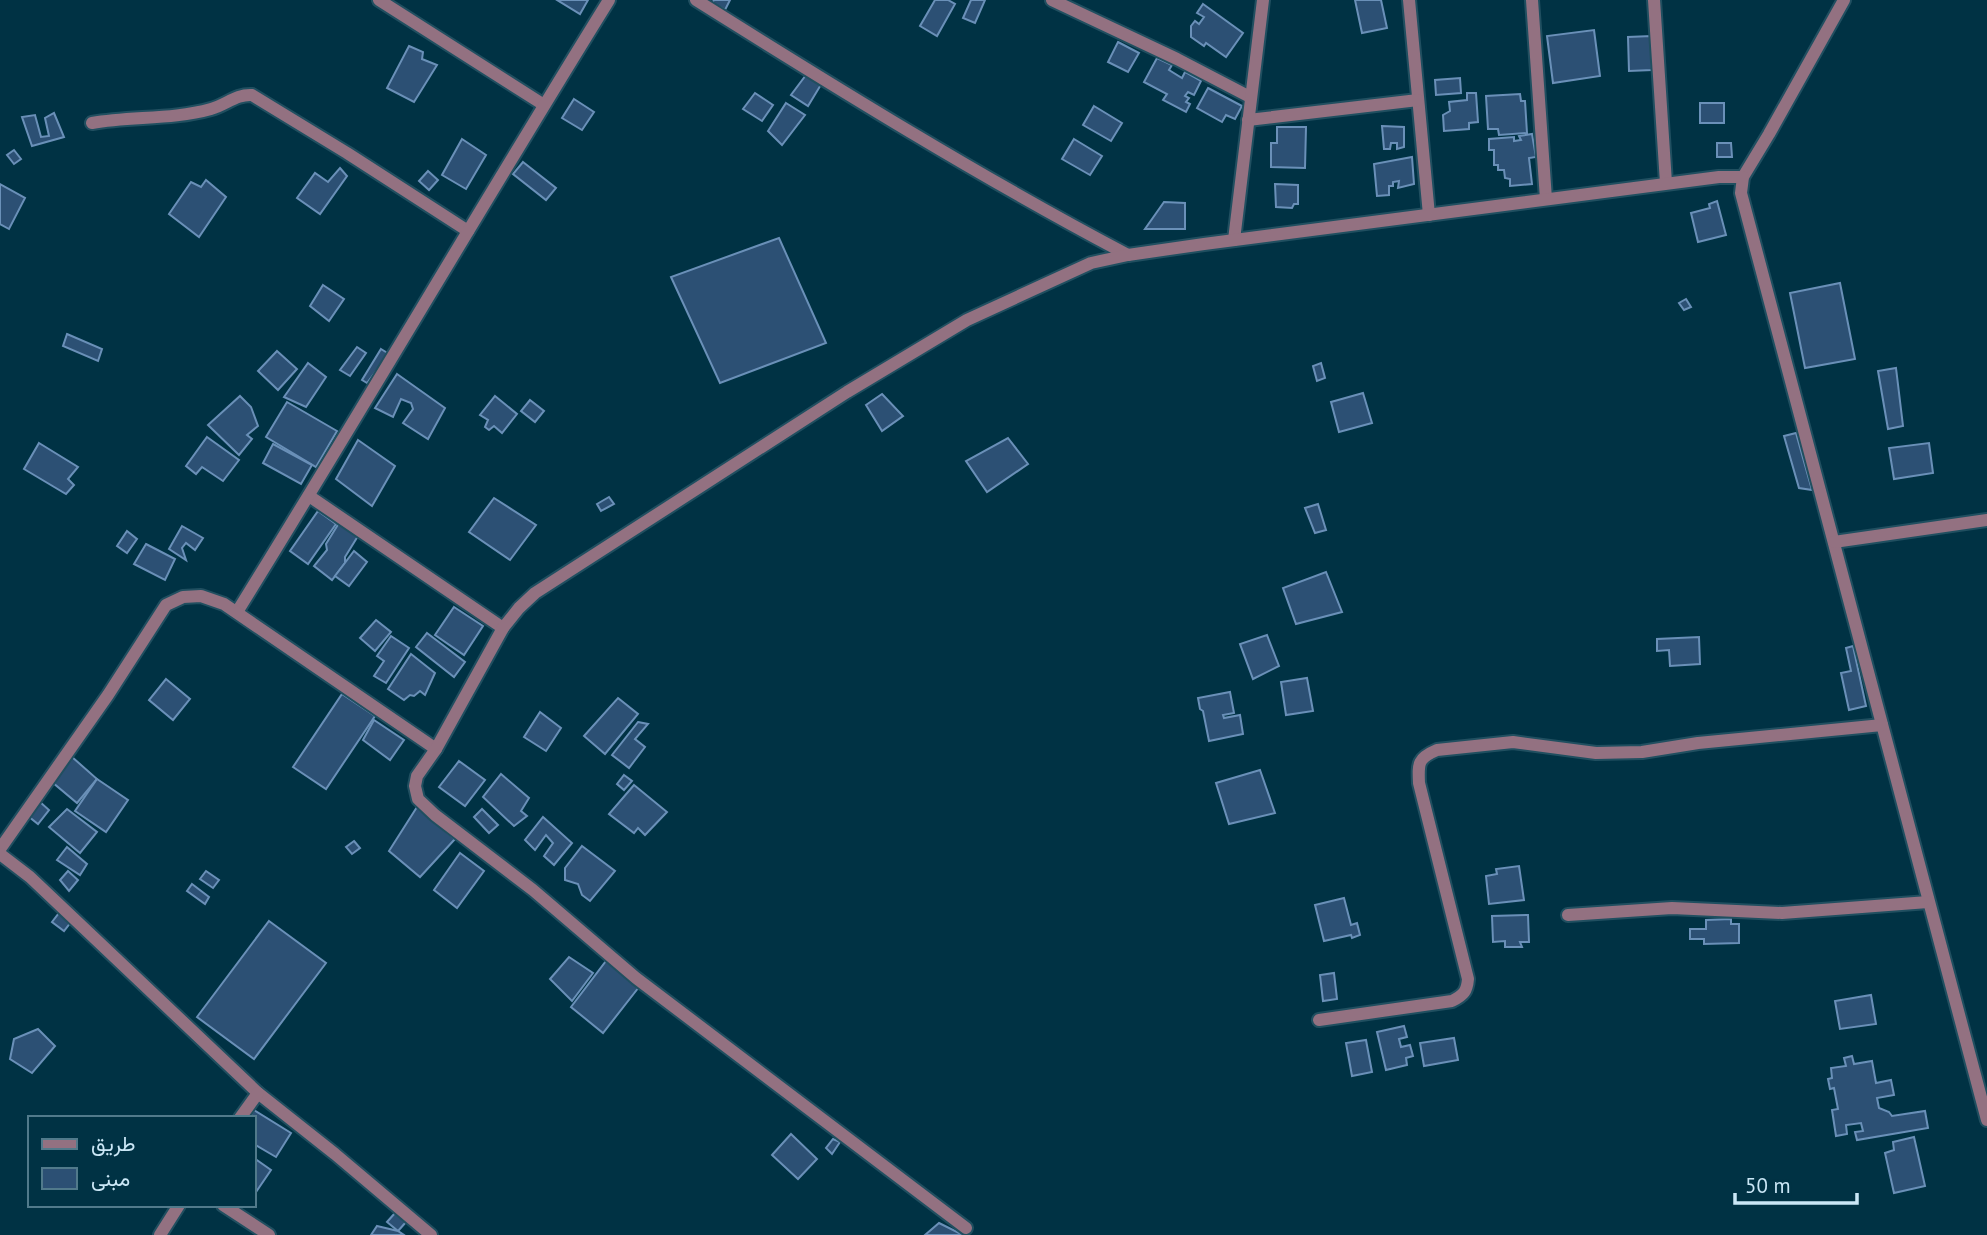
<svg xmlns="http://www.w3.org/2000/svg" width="1987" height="1235" viewBox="0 0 1987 1235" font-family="'PT Sans',Vazirmatn,sans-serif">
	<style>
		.building { fill: #2c5074; stroke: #6a90b8; stroke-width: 2 }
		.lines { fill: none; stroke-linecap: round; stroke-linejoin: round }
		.street-casing { stroke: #204f60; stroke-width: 16 }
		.street { stroke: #937181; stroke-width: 12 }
	</style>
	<rect width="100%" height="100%" fill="#003244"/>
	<g class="building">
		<path d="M557,0h31l-8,14z"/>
		<path d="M714,0h16l-5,10 -13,-7z"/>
		<path d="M935,0h13l7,4 -18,32 -17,-10z"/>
		<path d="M971,0h14l-10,23 -12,-5z"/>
		<path d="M1355,0h26l6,28 -25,5z"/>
		<path d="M1203,4l40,29 -17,24 -20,-14 -2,3 -13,-9v-11l4,-5 4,3 5,-7 -7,-4z"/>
		<path d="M1594,30l6,46 -47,7 -6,-47z"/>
		<path d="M1651,36l1,34 -23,1 -1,-34z"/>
		<path d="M1118,42l21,11 -11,19 -20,-10z"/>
		<path d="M409,46l14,6 -1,7 15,6 -23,37 -27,-14z"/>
		<path d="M1157,58l15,7 -3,5 13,8 3,-6 16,9 -7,14 -6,-3 -3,4 4,2 -3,4 4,2 -4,8 -23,-12 4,-6 -23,-12z"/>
		<path d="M806,75l16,8 -14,23 -17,-11z"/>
		<path d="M1460,78l1,15 -25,2 -1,-15z"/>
		<path d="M1208,88l34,18 -7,13 -9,-4 -4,7 -25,-14z"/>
		<path d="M755,93l18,12 -11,16 -19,-12z"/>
		<path d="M1467,93h9l2,29 -9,1v6l-25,2 -1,-16 7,-4 -1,-9 18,-2z"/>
		<path d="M1520,94l1,7h4l2,32 -28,2 -1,-6h-10l-2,-33z"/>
		<path d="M574,99l20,13 -12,18 -20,-12z"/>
		<path d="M786,103l19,12 -23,30 -14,-14z"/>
		<rect x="1700" y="103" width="24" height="20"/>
		<path d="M1094,106l28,17 -11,18 -28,-16z"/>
		<path d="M54,113l10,24 -32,9 -10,-29 13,-2 6,22 8,-1 -4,-18z"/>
		<path d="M1382,126l22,1v20l-7,2v-6h-6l-1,6h-6z"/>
		<path d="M1277,127h29l-1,41 -34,-1v-24h6z"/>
		<path d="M1532,134l4,23 -7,1 3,26 -22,2v-7l-5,-1 -1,-8h-6v-5h-4v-15h-5v-11l25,-2v4l7,-1 -2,-4z"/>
		<path d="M462,139l24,16 -20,34 -24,-14z"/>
		<path d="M1074,139l28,17 -12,19 -28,-16z"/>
		<path d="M1717,143h14l1,14h-15z"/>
		<path d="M14,150l7,9 -7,5 -7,-9z"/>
		<path d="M1412,157l2,27 -16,4 1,-7 -6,1v4h-4v9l-12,1 -3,-32z"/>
		<path d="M523,162l33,26 -10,12 -33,-26z"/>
		<path d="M340,168l7,8 -27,38 -23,-16 18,-25 13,9z"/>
		<path d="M428,171l10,9 -9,10 -10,-9z"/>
		<path d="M206,180l20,17 -27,40 -30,-23 22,-32 10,5z"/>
		<path d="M0,184l25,14 -16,31 -9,-5z"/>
		<path d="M1275,184l23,1v19h-4l-2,4 -16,-1z"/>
		<path d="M1717,201l9,34 -28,7 -7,-29 19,-5 -1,-4z"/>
		<path d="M1164,202l21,1v26h-40z"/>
		<path d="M779,238l47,105 -106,40 -49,-106z"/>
		<path d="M1840,283l15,76 -50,9 -15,-75z"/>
		<path d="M323,285l21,14 -15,22 -19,-15z"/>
		<path d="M1686,299l5,8 -7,3 -5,-7z"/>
		<path d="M67,334l35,15 -4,12 -35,-15z"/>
		<path d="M357,347l9,6 -16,23 -10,-6z"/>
		<path d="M381,349l8,5 -22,29 -5,-3z"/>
		<path d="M277,351l20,18 -19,21 -20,-19z"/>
		<path d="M308,363l18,14 -20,30 -22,-10z"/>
		<path d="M1321,363l4,15 -8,3 -4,-15z"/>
		<path d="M1896,368l7,58 -15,3 -10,-58z"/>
		<path d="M397,374l48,34 -17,31 -25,-16 10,-14 -2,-6 -10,-4 -8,18 -18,-9z"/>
		<path d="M1363,393l9,30 -33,9 -8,-30z"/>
		<path d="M882,394l21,22 -21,15 -16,-26z"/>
		<path d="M240,396l11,11 7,19 -11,9 5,4 -13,16 -31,-30z"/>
		<path d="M495,396l22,18 -15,19 -8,-7 -5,4 -4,-3 3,-7 -8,-5z"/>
		<path d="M530,400l14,11 -9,11 -14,-11z"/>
		<path d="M287,402l50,29 -21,36 -50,-30z"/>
		<path d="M1796,433l16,57 -13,-2 -15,-52z"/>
		<path d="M207,437l32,23 -16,21 -21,-14 -6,7 -10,-8z"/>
		<path d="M1008,438l20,26 -41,28 -21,-31z"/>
		<path d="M358,440l37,26 -23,40 -36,-27z"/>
		<path d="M39,443l39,24 -10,12 6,6 -8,9 -42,-25z"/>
		<path d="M1929,443l4,30 -39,6 -5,-31z"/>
		<path d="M273,444l39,21 -11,19 -38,-21z"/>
		<path d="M609,497l5,7 -13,7 -4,-7z"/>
		<path d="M494,498l42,27 -26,35 -41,-28z"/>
		<path d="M1318,504l8,26 -11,3 -10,-25z"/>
		<path d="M318,511l18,13 -28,40 -18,-13z"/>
		<path d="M339,523l19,13 -13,21v6l-13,17 -18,-14 13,-16 -1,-6z"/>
		<path d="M182,526l21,12 -8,12 -9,-7 -4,5 4,12 -17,-11z"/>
		<path d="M127,531l10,8 -10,14 -10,-7z"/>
		<path d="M146,544l29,15 -10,21 -31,-16z"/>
		<path d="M354,551l13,11 -18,24 -14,-10z"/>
		<path d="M1326,572l16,40 -46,12 -13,-36z"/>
		<path d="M454,607l29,19 -19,29 -29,-20z"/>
		<path d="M376,620l15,12 -16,19 -15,-13z"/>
		<path d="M427,633l38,29 -11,15 -38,-30z"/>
		<path d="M1267,635l12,31 -26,13 -13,-35z"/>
		<path d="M391,636l18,12 -23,35 -12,-7 10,-15 -7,-5z"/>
		<path d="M1699,637l1,27 -30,2 -1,-16 -12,1v-12z"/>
		<path d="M1853,646l13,60 -17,4 -8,-37 10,-2 -5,-23z"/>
		<path d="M411,654l24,19 -10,22 -5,-4 -6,5 -4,-1 -6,5 -16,-11z"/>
		<path d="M1307,678l6,33 -27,4 -5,-33z"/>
		<path d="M166,679l24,20 -17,21 -24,-20z"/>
		<path d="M1230,692l4,21 -11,2 1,3 16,-3 3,19 -34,7 -6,-30 -3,-2 -2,-11z"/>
		<path d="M342,694l33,22 -49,73 -33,-22z"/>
		<path d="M618,698l20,16 -33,40 -21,-18z"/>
		<path d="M540,712l21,16 -15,23 -22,-14z"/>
		<path d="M374,720l30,20 -14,20 -27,-20z"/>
		<path d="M638,722l10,2 -13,15 10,8 -16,21 -17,-13z"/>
		<path d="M72,757l25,22 -20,24 -25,-21z"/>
		<path d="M459,761l26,19 -20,26 -26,-19z"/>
		<path d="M1260,770l15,43 -46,11 -13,-41z"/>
		<path d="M501,774l28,24 -8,13 6,5 -13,10 -31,-29z"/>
		<path d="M624,775l8,6 -8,9 -7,-6z"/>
		<path d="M97,779l31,21 -22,32 -31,-21z"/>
		<path d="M634,785l33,27 -22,23 -7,-7 -4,5 -25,-19z"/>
		<path d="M40,802l9,8 -11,14 -10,-8z"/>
		<path d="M417,807l38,32 -35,38 -31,-26z"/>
		<path d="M67,809l30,23 -17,21 -31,-26z"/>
		<path d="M482,809l16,16 -9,8 -15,-16z"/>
		<path d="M543,817l29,26 -18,22 -10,-9 9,-13 -7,-8 -11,15 -10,-10z"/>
		<path d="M354,841l6,7 -8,6 -6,-7z"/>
		<path d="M582,846l33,25 -25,30 -8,-6 -4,-11 -13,-4v-12z"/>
		<path d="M67,847l20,17 -7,11 -23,-15z"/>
		<path d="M460,853l24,18 -27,37 -23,-18z"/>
		<path d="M1519,866l5,34 -35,4 -3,-28 11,-2 -1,-5z"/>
		<path d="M68,871l10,9 -9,11 -9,-11z"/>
		<path d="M206,871l13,9 -6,8 -13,-9z"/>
		<path d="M192,884l17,13 -4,7 -18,-13z"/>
		<path d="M1344,898l7,27 6,-2 3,12 -8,3 -1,-3 -27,6 -9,-36z"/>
		<path d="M59,913l12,9 -7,9 -12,-9z"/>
		<path d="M1528,915l1,27h-9l2,5h-17v-6l-12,1 -1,-26z"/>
		<path d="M1731,919v5h8v19l-35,1v-5h-14v-10h16v-9z"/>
		<path d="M269,921l57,42 -72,96 -57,-42z"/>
		<path d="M569,957l24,16 -21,28 -22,-22z"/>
		<path d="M606,961l33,26 -36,46 -32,-26z"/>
		<path d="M1334,973l3,26 -14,2 -3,-26z"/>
		<path d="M1871,995l5,29 -36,5 -5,-28z"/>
		<path d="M1404,1026l3,11 -8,2 2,8 9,-2 3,11 -7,2 1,7 -21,5 -9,-38z"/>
		<path d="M38,1029l17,17 -23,27 -22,-14 4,-20z"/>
		<path d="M1454,1038l4,22 -34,6 -4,-23z"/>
		<path d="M1366,1040l6,32 -20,4 -6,-33z"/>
		<path d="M1852,1056l2,8 18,-3 4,22 15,-3 3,15 -17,3 2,10 10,4 3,4 33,-5 3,17 -71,12 -2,-8 8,-1 -2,-8 -15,2 1,9 -11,2 -4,-26 6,-1 -4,-21 -4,1 -2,-10 4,-1 -1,-10 15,-2 -2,-8z"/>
		<path d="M254,1110l37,23 -15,24 -22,-13v-26h-5z"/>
		<path d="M791,1134l26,25 -19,20 -26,-24z"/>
		<path d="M1914,1137l11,49 -31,7 -9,-40 9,-3 -1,-8z"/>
		<path d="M833,1139l7,3 -8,12 -6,-6z"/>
		<path d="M254,1158l17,12 -17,25z"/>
		<path d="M395,1213l11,9 -8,9 -11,-9z"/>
		<path d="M939,1223l24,12h-38z"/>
		<path d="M377,1226l21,5 6,4h-33z"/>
	</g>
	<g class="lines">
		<defs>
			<g id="street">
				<path d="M379,0l165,105"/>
				<path d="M696,0c142,89 284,177 432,255"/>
				<path d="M1052,0l125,59 73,38"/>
				<path d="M1409,0l20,215"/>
				<path d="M1532,0l14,199"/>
				<path d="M1654,0l12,183"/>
				<path d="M1844,0l-75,134 -26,43 -2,16 246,927"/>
				<path d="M1248,120l170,-20"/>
				<path d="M92,123c40,-7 80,-3 119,-14 15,-4 25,-15 41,-14l95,58 121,78"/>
				<path d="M1234,240l29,-240"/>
				<path d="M309,496l194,132"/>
				<path d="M1834,542l153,-22"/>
				<path d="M237,612c126,-203 246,-409 372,-612"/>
				<path d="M0,849l108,-154 58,-90 17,-8 18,-1 23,8 212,145"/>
				<path d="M0,854l30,23 228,216 77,61 96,81"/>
				<path d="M1568,915l104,-7 110,5 146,-11"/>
				<path d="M1319,1020l133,-19c12,-6 15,-10 16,-22l-49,-196c-1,-20 -1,-25 18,-33l76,-8 83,11 46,-1 56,-9 184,-18"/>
				<path d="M240,1118l18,-25"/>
				<path d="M223,1205l46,30"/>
				<path d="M966,1228l-330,-250 -103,-88 -98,-75 -17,-16 -3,-13 2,-10 19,-27 67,-121 16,-20 16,-15 312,-201 120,-72 124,-57 37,-8 76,-11 515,-67h24"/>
				<path d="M160,1235l19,-30"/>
			</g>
		</defs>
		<use href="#street" class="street-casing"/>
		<use href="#street" class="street"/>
	</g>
	<rect x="28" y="1116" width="228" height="91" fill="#003244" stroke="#517a8b" stroke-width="2"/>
	<rect x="42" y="1139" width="35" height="10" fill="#937181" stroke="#517a8b" stroke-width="2"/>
	<text x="91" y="1151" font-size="21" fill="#cae7f6">طريق</text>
	<rect x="42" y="1168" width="35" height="21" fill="#2c5074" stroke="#517a8b" stroke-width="2"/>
	<text x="91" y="1186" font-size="21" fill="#cae7f6">مبنى</text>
	<path d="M1735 1193v10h122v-10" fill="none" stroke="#cae7f6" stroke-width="3.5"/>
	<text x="1745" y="1193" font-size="21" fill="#cae7f6" stroke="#003244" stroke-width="5" paint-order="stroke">50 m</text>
</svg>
